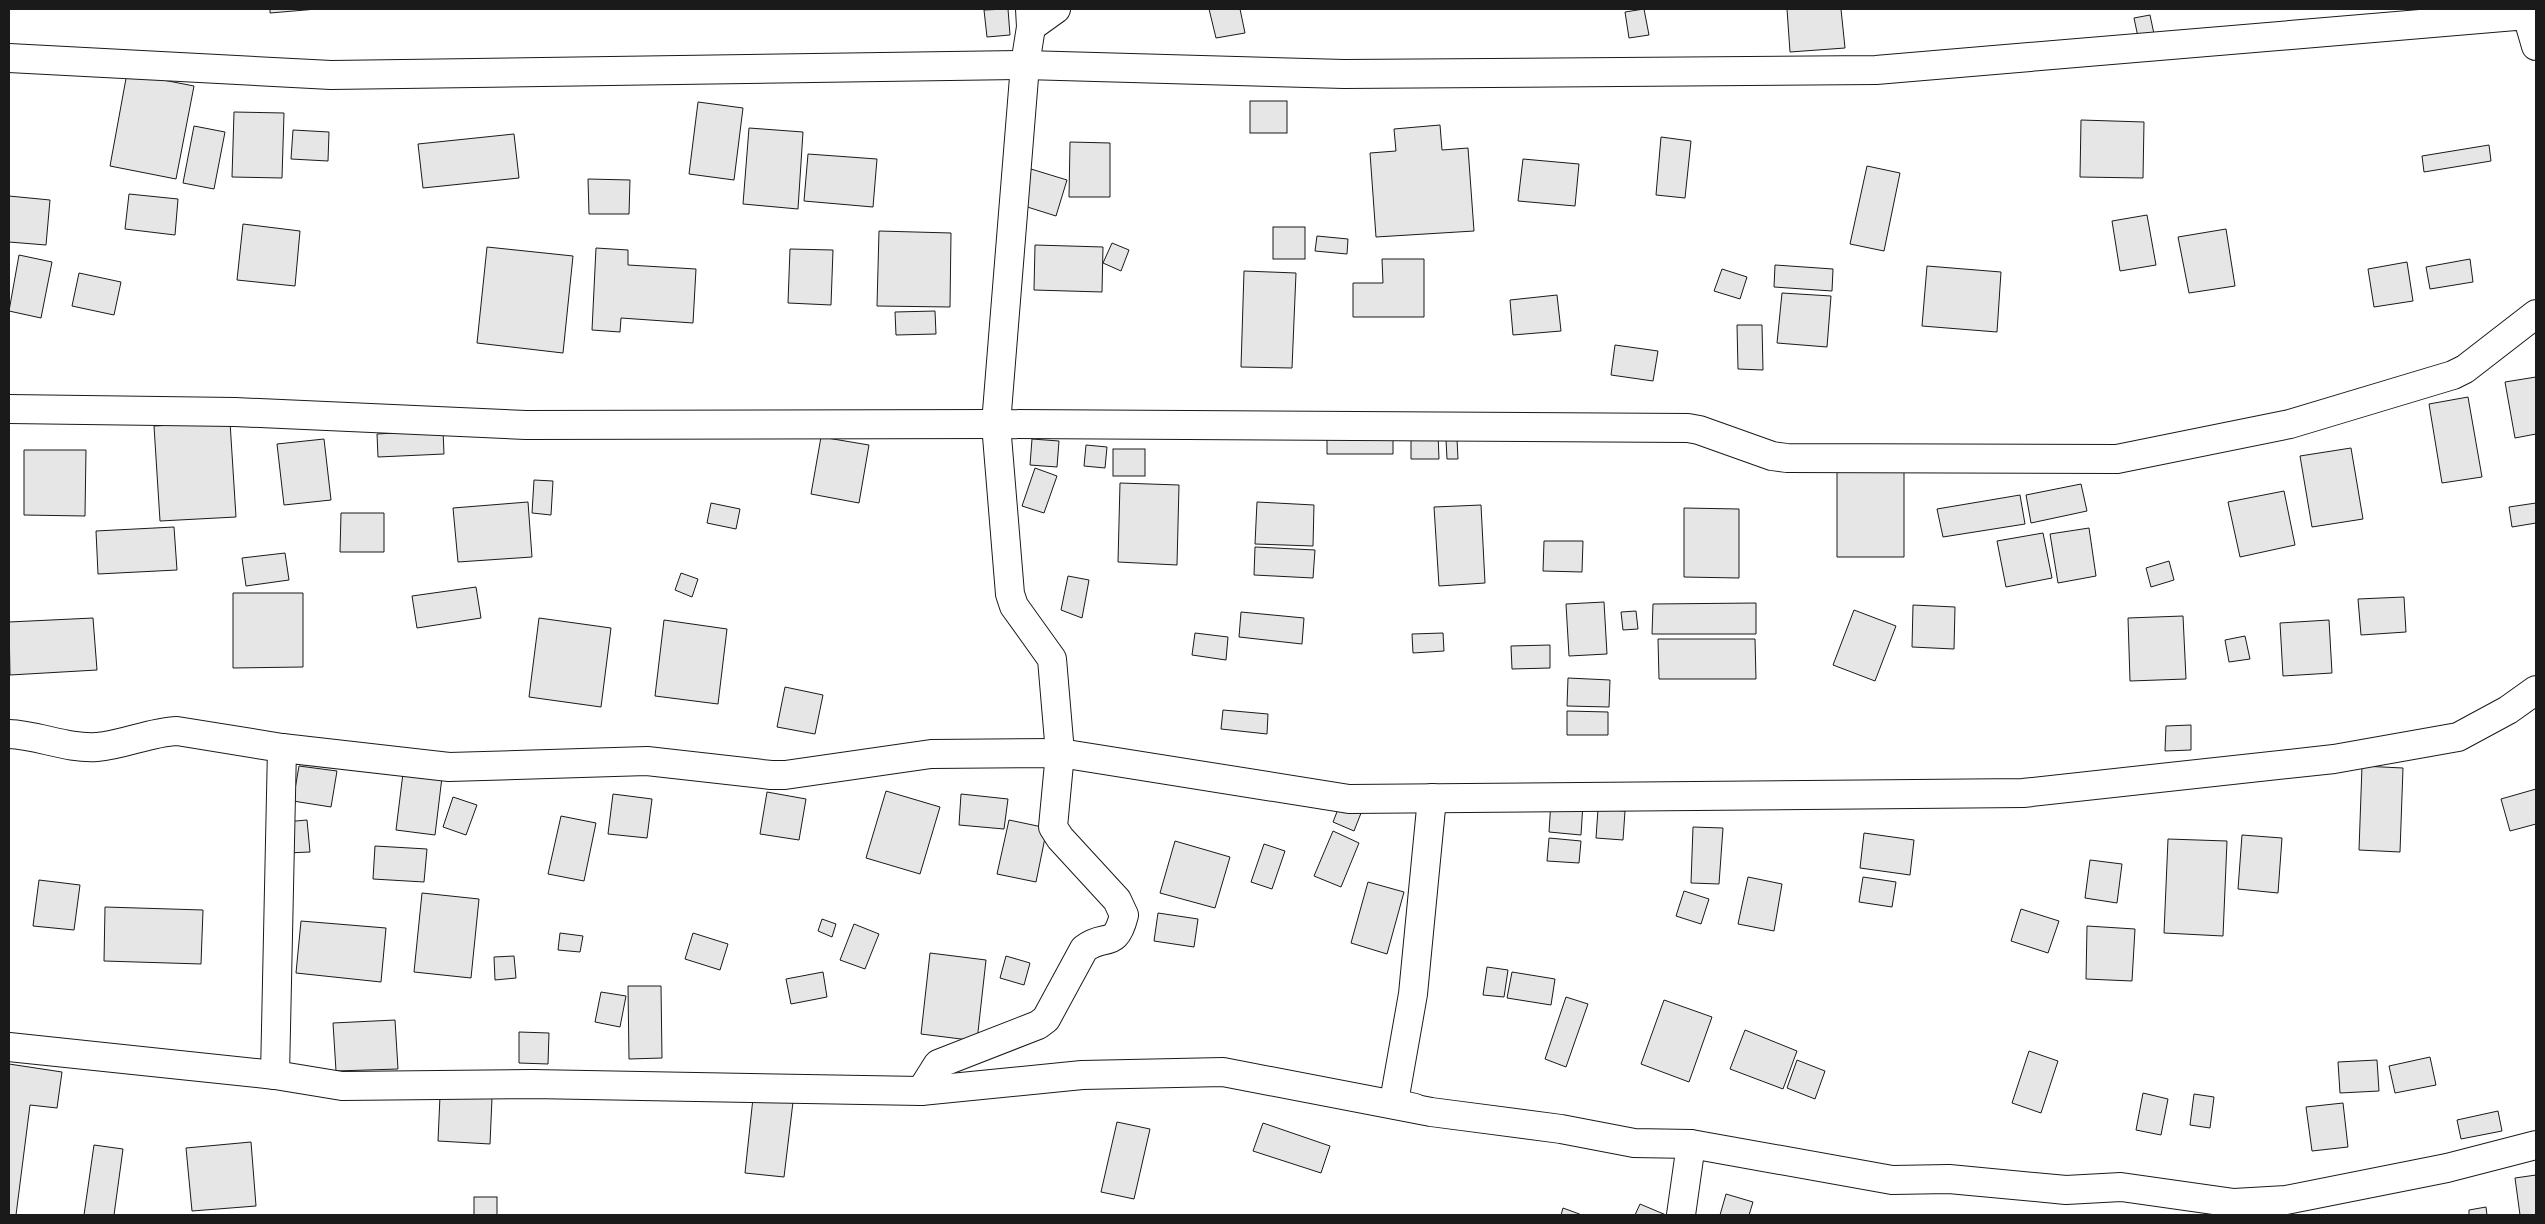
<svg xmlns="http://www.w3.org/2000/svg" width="2545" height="1224" viewBox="0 0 2545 1224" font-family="'Roboto Condensed',sans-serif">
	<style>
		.building { fill: #e6e6e6; stroke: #1a1a1a }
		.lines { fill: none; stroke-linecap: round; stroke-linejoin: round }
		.minor-casing { stroke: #1a1a1a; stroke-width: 30 }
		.minor { stroke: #fff; stroke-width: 28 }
	</style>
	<rect width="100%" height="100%" fill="#fff"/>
	<g class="building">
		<path d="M270,9h47l-47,4z"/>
		<path d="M1008,9l2,26 -23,2 -3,-27z"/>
		<path d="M1209,9h31l5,24 -29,5z"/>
		<path d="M1644,9l5,26 -20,3 -4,-26z"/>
		<path d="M1787,9h54l4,39 -55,4z"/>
		<path d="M2150,15l4,19 -16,3 -4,-19z"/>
		<path d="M127,73l67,13 -18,93 -66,-13z"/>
		<rect x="1250" y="101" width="37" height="32"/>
		<path d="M698,102l45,6 -9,72 -45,-6z"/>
		<path d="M234,112l50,1 -2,65 -50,-1z"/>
		<path d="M2081,120l63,2 -1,56 -63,-1z"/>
		<path d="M1440,125l2,25 26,-2 6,83 -98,6 -6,-84 26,-2 -2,-22z"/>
		<path d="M194,126l31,6 -11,57 -31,-6z"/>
		<path d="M749,128l54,4 -5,77 -55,-5z"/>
		<path d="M293,130l36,2 -1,29 -37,-2z"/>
		<path d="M514,134l5,44 -96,10 -5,-44z"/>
		<path d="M1661,137l30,4 -6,57 -29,-3z"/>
		<path d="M1070,142l40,1v54h-41z"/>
		<path d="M2489,145l2,16 -67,11 -2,-16z"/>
		<path d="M808,154l69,5 -4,48 -69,-6z"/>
		<path d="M1523,159l56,5 -4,42 -57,-5z"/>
		<path d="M1867,166l33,7 -16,78 -34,-7z"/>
		<path d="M1031,169l36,11 -11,36 -35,-11z"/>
		<path d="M588,179l42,1 -1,34h-40z"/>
		<path d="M129,194l49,5 -3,36 -50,-6z"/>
		<path d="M9,196l41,4 -4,45 -37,-3z"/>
		<path d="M2147,215l9,50 -36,6 -8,-50z"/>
		<path d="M243,224l57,7 -5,55 -58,-6z"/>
		<rect x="1273" y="227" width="32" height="32"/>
		<path d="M2226,229l9,57 -46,7 -11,-56z"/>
		<path d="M879,231l72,2 -1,74 -73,-1z"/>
		<path d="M1317,236l31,3 -1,15 -32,-3z"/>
		<path d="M1112,243l17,7 -8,21 -18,-8z"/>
		<path d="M1035,245l68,2 -1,45 -68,-2z"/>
		<path d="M487,247l86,9 -10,97 -86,-10z"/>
		<path d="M596,248l32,2v15l68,4 -3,54 -72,-5 -1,14 -28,-2z"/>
		<path d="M790,249l43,1 -2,55 -43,-2z"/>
		<path d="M19,255l33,7 -11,56 -32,-7z"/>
		<path d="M1382,259h42v58h-71v-34h30z"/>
		<path d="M2470,259l3,23 -43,7 -4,-22z"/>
		<path d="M2407,262l6,39 -39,6 -6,-38z"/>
		<path d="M1775,265l58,4 -1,22 -58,-4z"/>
		<path d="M1927,266l74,6 -4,60 -75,-6z"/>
		<path d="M1722,269l25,8 -7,22 -26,-8z"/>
		<path d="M1244,271l52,2 -4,95 -51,-1z"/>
		<path d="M79,273l42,9 -7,33 -42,-9z"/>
		<path d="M1782,293l49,3 -4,51 -50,-4z"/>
		<path d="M1557,295l4,36 -48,4 -3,-35z"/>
		<path d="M935,311l1,23 -40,1 -1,-23z"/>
		<path d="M1737,325h25l1,45 -25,-1z"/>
		<path d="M1615,345l43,6 -5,30 -42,-6z"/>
		<path d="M2536,377v57l-21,4 -10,-56z"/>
		<path d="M2468,397l14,80 -40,6 -13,-79z"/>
		<path d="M230,422l6,95 -76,4 -6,-95z"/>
		<path d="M443,430l1,24 -66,3 -1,-23z"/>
		<path d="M1327,430l66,1v23h-66z"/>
		<path d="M1411,434h27l1,25h-28z"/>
		<path d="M821,437l48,8 -10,58 -48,-9z"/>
		<path d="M324,439l7,61 -47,5 -7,-61z"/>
		<path d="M1032,439l27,2 -2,26 -27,-2z"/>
		<path d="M1457,439l1,20h-11l-1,-19z"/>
		<path d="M1086,445l21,2 -2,21 -21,-2z"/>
		<path d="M2351,448l12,71 -51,8 -12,-71z"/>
		<rect x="1113" y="449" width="32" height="27"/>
		<path d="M24,450h62l-1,66 -61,-1z"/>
		<path d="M1837,461l67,1v95h-67z"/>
		<path d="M1035,468l22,8 -13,37 -22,-7z"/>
		<path d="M534,480l19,1 -2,34 -19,-2z"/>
		<path d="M1120,483l59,2 -2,80 -59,-3z"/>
		<path d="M2081,484l6,27 -56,12 -5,-28z"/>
		<path d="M2284,491l11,54 -55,12 -12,-55z"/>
		<path d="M2020,495l5,29 -82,13 -6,-28z"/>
		<path d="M528,502l4,55 -74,5 -5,-54z"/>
		<path d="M1257,502l57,3 -1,41 -58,-2z"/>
		<path d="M711,503l29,6 -4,20 -29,-6z"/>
		<path d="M2536,503v20l-24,4 -3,-20z"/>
		<path d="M1481,505l4,78 -46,3 -5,-79z"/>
		<path d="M1684,508l55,1v69l-55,-1z"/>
		<path d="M341,513h43v39h-44z"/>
		<path d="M174,527l3,43 -79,4 -2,-43z"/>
		<path d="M2089,528l7,48 -38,7 -8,-49z"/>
		<path d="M2043,533l9,45 -46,9 -9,-46z"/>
		<path d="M1544,541h39l-1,31 -39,-1z"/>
		<path d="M1255,547l60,3 -2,28 -59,-3z"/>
		<path d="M285,553l4,27 -43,6 -4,-28z"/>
		<path d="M2169,561l5,19 -23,7 -5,-19z"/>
		<path d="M681,573l17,6 -6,18 -17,-7z"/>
		<path d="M1068,576l21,4 -7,38 -21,-8z"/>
		<path d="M476,587l5,31 -64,10 -5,-32z"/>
		<path d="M233,593h70v74l-70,1z"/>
		<path d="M2404,597l2,35 -45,3 -3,-36z"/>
		<path d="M1604,602l3,52 -38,2 -3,-52z"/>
		<path d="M1756,603v31h-104l1,-30z"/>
		<path d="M1913,605l42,2 -1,42 -42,-2z"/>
		<path d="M1854,610l42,16 -21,55 -42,-16z"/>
		<path d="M1636,611l2,18 -15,1 -2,-18z"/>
		<path d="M1241,612l63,6 -2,26 -63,-7z"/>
		<path d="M2183,616l3,63 -56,2 -2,-63z"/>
		<path d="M93,618l4,52 -87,5 -1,-53z"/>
		<path d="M539,618l72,10 -10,79 -72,-10z"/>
		<path d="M664,620l63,9 -9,75 -63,-8z"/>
		<path d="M2329,620l3,53 -49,3 -3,-53z"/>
		<path d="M1195,633l33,4 -2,23 -34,-5z"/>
		<path d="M1443,633l1,18 -31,2 -1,-19z"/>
		<path d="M2245,636l5,23 -21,3 -4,-22z"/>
		<path d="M1658,639h97l1,40h-97z"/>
		<path d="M1550,645v23l-38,1 -1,-23z"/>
		<path d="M1568,678l42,2 -1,27 -42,-1z"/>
		<path d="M785,687l38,8 -8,39 -38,-7z"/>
		<path d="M1223,710l45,4 -1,20 -46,-5z"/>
		<path d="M1567,711l41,1v23h-41z"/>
		<path d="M2191,725v25l-26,1 1,-25z"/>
		<path d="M404,765l39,4 -8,66 -39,-5z"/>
		<path d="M299,766l38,5 -6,36 -38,-6z"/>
		<path d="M2362,766l41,2 -3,84 -41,-2z"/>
		<path d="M2536,789v35l-26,7 -9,-32z"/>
		<path d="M886,791l54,16 -20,67 -54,-16z"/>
		<path d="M767,792l39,7 -7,41 -39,-6z"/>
		<path d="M613,794l39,5 -5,39 -39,-4z"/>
		<path d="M961,794l47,5 -4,30 -45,-4z"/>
		<path d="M453,797l24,8 -11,30 -23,-8z"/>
		<path d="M1342,799l21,9 -9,23 -21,-9z"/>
		<path d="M1551,801l32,2 -2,32 -32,-3z"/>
		<path d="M1598,809l27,2 -2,29 -27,-2z"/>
		<path d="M561,816l35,7 -12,58 -36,-7z"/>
		<path d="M307,820l3,32 -23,1 -2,-31z"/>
		<path d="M1009,820l38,8 -11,54 -39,-8z"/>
		<path d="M1693,827l30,1 -4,56 -28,-1z"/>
		<path d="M1333,831l26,12 -18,44 -27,-11z"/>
		<path d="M1864,833l50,7 -4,35 -50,-7z"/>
		<path d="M2242,835l40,3 -4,55 -40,-4z"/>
		<path d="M1549,838l32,3 -2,22 -32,-2z"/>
		<path d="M2168,839l59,2 -4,95 -59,-3z"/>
		<path d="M1175,841l55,16 -15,51 -55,-15z"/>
		<path d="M1264,844l21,7 -13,38 -21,-7z"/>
		<path d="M375,846l52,3 -3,33 -51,-3z"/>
		<path d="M2090,860l32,4 -5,39 -32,-5z"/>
		<path d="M1748,877l34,7 -8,47 -36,-7z"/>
		<path d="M1863,877l33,5 -4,25 -33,-5z"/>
		<path d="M39,880l41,5 -6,45 -41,-4z"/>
		<path d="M1368,882l36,10 -17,62 -36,-11z"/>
		<path d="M1684,891l25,8 -8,25 -25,-8z"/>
		<path d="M422,893l57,6 -8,79 -57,-6z"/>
		<path d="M105,907l98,3 -2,54 -97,-3z"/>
		<path d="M2021,909l38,12 -11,32 -37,-12z"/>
		<path d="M1158,913l40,6 -4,28 -40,-6z"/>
		<path d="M822,919l14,5 -4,13 -14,-6z"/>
		<path d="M301,921l85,7 -5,54 -85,-9z"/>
		<path d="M854,924l25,10 -14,35 -25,-9z"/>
		<path d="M2087,926l48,3 -3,52 -46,-2z"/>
		<path d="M560,933l23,3 -3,16 -22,-2z"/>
		<path d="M693,933l35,11 -8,26 -35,-11z"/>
		<path d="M930,953l56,7 -9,81 -56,-7z"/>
		<path d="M514,956l2,22 -21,2 -1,-23z"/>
		<path d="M1006,956l24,7 -6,22 -24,-7z"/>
		<path d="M1487,967l21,3 -4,27 -21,-2z"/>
		<path d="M823,972l4,25 -36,7 -5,-25z"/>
		<path d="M1512,972l43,7 -4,26 -44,-7z"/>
		<path d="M628,986h33l1,72 -33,1z"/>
		<path d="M601,992l25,4 -6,31 -25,-5z"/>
		<path d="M1566,997l22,7 -22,63 -21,-8z"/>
		<path d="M1664,1000l48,17 -23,65 -48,-18z"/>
		<path d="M395,1020l3,49 -62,2 -3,-48z"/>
		<path d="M1745,1030l52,21 -14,38 -53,-20z"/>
		<path d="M519,1032l30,1 -1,31 -29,-1z"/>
		<path d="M2029,1051l29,10 -17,52 -29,-10z"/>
		<path d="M2430,1057l6,28 -41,8 -6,-27z"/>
		<path d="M1797,1060l28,11 -10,28 -28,-11z"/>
		<path d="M2377,1060l2,31 -39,2 -2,-31z"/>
		<path d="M9,1064l53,8 -5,36 -27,-3 -14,110h-7z"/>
		<path d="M2143,1093l25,6 -7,36 -25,-5z"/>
		<path d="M2194,1094l20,3 -4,31 -20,-3z"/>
		<path d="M440,1096l52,2 -2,46 -52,-3z"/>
		<path d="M753,1098l40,4 -9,75 -39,-4z"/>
		<path d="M2343,1103l5,44 -36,4 -6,-44z"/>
		<path d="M2498,1111l4,20 -41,8 -4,-19z"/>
		<path d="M1117,1122l33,7 -16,70 -33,-7z"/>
		<path d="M1263,1123l67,23 -9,27 -68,-22z"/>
		<path d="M251,1142l5,64 -64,5 -6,-63z"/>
		<path d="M94,1145l29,4 -9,66h-30z"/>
		<path d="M2536,1175v40h-16l-5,-37z"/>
		<path d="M1726,1194l27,8 -4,13h-29z"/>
		<rect x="474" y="1197" width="23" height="18"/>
		<path d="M1640,1204l26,11h-31z"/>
		<path d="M2486,1207l1,8h-18v-5z"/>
		<path d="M1563,1208l19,7h-21z"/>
	</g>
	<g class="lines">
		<defs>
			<g id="minor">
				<path d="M1031,27l25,-18"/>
				<path d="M9,58l322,17 694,-10 319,9 532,-4 651,-55 9,31"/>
				<path d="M9,409l226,3 291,13 470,-1 692,4 11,2 73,26 15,2 330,1 173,-35 163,-49 12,-6 71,-55"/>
				<path d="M9,734c29,1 58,15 88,13 27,-2 53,-15 80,-16l105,17 167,19 198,-6 124,14h14l146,-21 129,-1 289,46 674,-6 311,-34 124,-22 50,-27 28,-20"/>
				<path d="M9,1047l266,28 67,11 190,-2 389,7 161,-16 141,-3 208,40 130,17 73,14 57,1 201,36 57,-1 117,11 55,-3 113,16 52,-3 161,-32 89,-23"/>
				<path d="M275,1075l7,-327"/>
				<path d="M921,1091l17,-27 100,-39 8,-6 38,-70c21,-17 31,2 40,-34l-7,-15 -57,-62 -7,-11 7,-74 -8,-94 -38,-53 -4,-12 -14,-170 29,-359 6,-38 -1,-18"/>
				<path d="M1415,1108l-17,-4 -3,-8 18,-102 19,-196"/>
				<path d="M1681,1215l10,-71"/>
			</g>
		</defs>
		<use href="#minor" class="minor-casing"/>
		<use href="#minor" class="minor"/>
	</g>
	<rect width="2545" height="1224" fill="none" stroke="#1a1a1a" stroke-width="20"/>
</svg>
